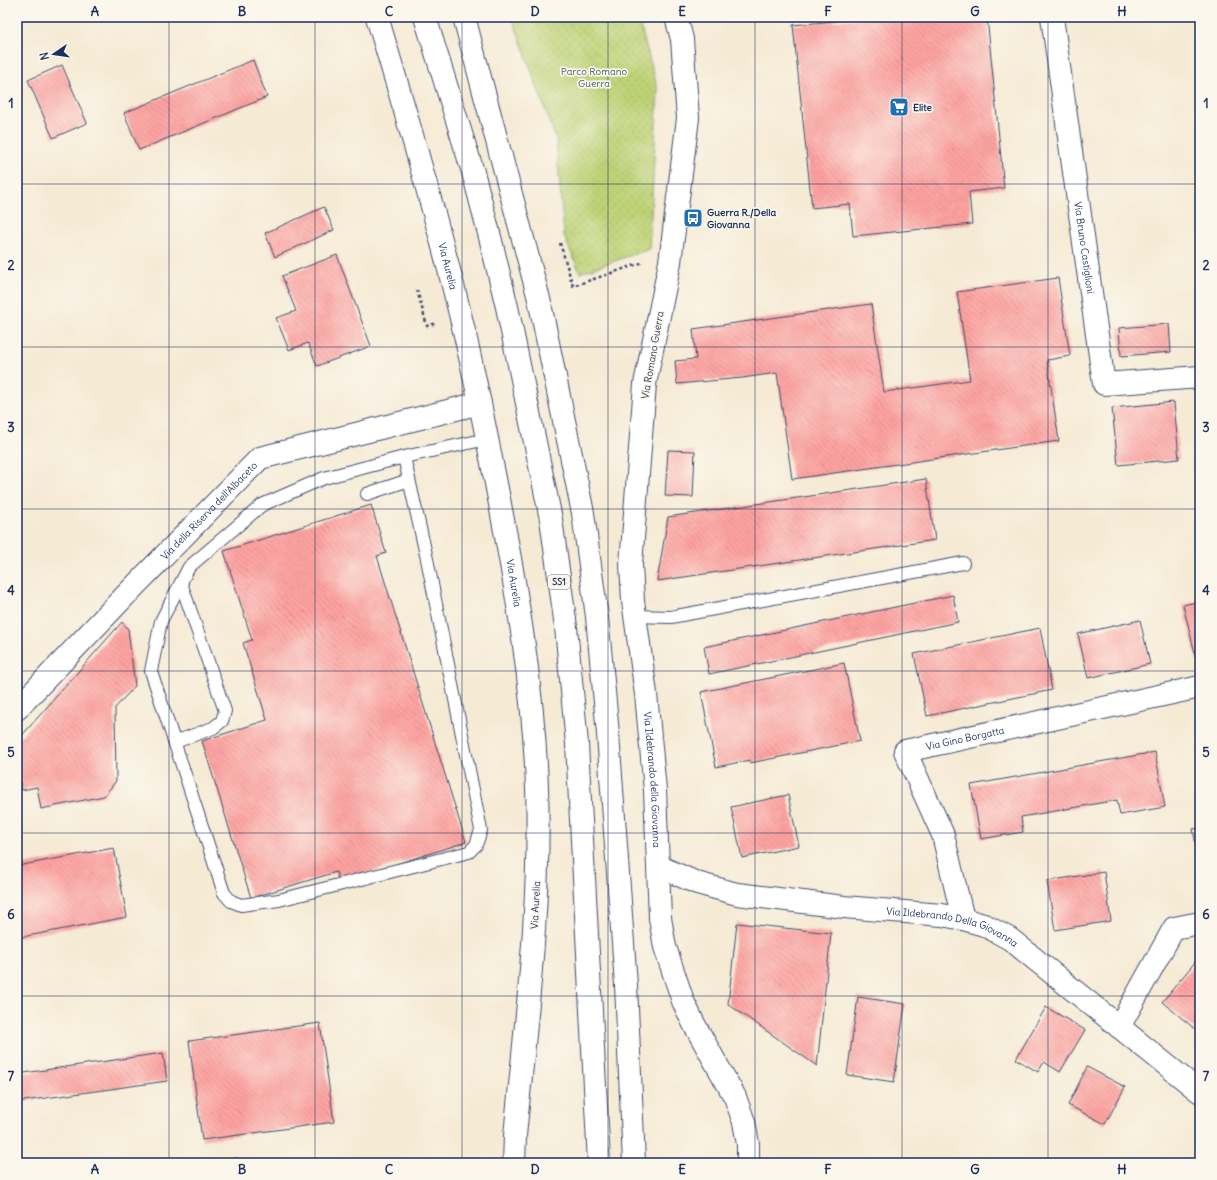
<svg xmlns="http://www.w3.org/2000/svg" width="1217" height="1180" viewBox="0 0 1217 1180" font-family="Delius,sans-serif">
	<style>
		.park { fill: url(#park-dots); stroke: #6c806a }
		.building { fill: url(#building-back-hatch) }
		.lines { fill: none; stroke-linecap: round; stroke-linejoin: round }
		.service-casing { stroke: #3c4b70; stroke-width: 14 }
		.minor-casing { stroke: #3c4b70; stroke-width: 24 }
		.tertiary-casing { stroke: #3c4b70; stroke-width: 24 }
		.trunk-casing { stroke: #3c4b70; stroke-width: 24 }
		.path { stroke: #3c4b70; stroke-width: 2.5; stroke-dasharray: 3 3; stroke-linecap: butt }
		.service { stroke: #fff; stroke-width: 12 }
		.minor { stroke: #fff; stroke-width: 22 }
		.tertiary { stroke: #fff; stroke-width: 22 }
		.trunk { stroke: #fff; stroke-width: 22 }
		.grid { fill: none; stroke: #1b2f5e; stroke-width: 1; stroke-opacity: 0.55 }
		.labels { text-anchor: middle; stroke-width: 3.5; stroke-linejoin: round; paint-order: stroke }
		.shield { fill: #fbf7ec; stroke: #5e6b89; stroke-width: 1 }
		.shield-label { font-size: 9px; font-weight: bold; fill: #1b2f5e }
		.park-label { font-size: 10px; fill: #445864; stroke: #fbf7ec }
		.poi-label { font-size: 10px; font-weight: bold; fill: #1b2f5e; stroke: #fbf7ec; text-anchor: start }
		.street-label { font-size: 10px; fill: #1b2f5e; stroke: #fbf7ec }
		.neatline { fill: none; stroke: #1b2f5e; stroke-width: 1.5 }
		.grid-label { font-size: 13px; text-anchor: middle; font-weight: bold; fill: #1b2f5e }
	</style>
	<defs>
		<pattern id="park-dots" width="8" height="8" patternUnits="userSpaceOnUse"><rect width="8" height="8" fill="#bed275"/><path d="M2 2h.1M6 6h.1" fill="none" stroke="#a3b568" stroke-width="1.8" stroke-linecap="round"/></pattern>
		<pattern id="building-back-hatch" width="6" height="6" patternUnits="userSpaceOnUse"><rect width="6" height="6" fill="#fea3a0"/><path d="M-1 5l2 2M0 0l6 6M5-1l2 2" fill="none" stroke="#cd8586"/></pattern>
	</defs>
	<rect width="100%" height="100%" fill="#fbf7ec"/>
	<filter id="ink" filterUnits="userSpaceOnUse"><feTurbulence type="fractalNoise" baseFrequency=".025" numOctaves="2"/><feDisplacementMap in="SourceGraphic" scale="8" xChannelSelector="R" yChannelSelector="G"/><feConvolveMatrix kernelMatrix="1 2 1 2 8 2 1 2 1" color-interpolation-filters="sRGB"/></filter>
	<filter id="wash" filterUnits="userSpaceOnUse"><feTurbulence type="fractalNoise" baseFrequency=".012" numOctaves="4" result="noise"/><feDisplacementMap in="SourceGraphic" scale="16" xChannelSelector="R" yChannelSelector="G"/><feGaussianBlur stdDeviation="0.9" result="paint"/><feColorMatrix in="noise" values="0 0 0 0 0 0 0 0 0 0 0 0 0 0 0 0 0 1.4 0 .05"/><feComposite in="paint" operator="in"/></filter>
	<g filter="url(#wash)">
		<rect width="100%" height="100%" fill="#f5ead4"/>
		<path class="park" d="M512,17h126l20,73 -9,159 -69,24 -16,-37 -8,-97z"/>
		<g id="blocks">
			<g class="building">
				<path d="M877,17h110l17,171 -35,4 3,32 -119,12 -3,-32 -38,4 -19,-183z"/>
				<path d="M253,60l14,37 -128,53 -15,-37z"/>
				<path d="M62,65l25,58 -34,15 -25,-58z"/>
				<path d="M324,207l10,23 -59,27 -10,-24z"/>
				<path d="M337,255l34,91 -54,20 -9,-23 -19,7 -13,-32 20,-7 -14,-35z"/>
				<path d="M1058,278l12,78 -23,4 12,81 -267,38 -15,-106 -35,5 -65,6 -2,-23 21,-2 -3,-30 178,-25 13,88 86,-12 -13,-88z"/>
				<path d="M1169,324l2,28 -50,4 -2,-28z"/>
				<path d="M1174,402l5,57 -61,6 -6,-57z"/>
				<path d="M668,450l27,1 -2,46 -28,-1z"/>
				<path d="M926,479l9,61 -278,41 11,-64z"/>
				<path d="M371,505l15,48 -9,3 89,286 -127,40 -3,-10 -85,26 -49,-157 65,-21 -24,-77 9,-3 -28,-89z"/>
				<path d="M953,595l5,27 -249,52 -5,-27z"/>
				<path d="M1200,601v59l-3,1 -14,-56z"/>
				<path d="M1140,620l10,44 -62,14 -10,-44z"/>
				<path d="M122,622l6,7 7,57 -20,22 1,73 -12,15 -63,13 -4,-22 -15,3 -5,-19v-30z"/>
				<path d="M1040,628l12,62 -125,26 -13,-62z"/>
				<path d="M844,663l16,78 -110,22v-3l-34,7 -15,-75z"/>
				<path d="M1200,747v12h-1l-2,-11z"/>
				<path d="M1155,752l10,55 -45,8 -3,-15 -96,17 2,15 -42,7 -10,-54z"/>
				<path d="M788,795l11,51 -57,12 -11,-51z"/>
				<path d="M1200,828v34h-1l-6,-33z"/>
				<path d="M114,848l13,69 -110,21v-72z"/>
				<path d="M1104,872l7,49 -56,9 -8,-49z"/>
				<path d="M737,923l94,10 -14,133 -89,-62z"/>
				<path d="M1200,956v77l-38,-31z"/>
				<path d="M858,997l47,7 -11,78 -47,-7z"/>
				<path d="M1046,1007l39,23 -25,42 -16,-10 -6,10 -22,-13z"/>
				<path d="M320,1023l14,99 -132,18 -13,-99z"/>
				<path d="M163,1053l4,28 -150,21v-28z"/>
				<path d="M1087,1067l38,20 -20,37 -37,-19z"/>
				<path d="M237,1158l1,5h-38v-1z"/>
			</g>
		</g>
	</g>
	<g filter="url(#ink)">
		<use href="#blocks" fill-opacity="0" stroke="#3c4b70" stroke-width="1"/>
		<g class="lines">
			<defs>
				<g id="service">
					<path d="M404,457l23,102 54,271 -5,15 -7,7 -190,48 -38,5 -10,-4 -7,-8 -73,-222 10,-50 28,-54 73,-62 62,-27 80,-21 83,-18"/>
					<path d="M367,494l42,-14"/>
					<path d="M635,616l36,1 292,-54"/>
					<path d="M175,742l38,-14 9,-7 3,-10 -44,-128"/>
				</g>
				<g id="minor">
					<path id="s1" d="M1052,17l52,367 96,-7"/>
					<path id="s2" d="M17,709l104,-109 139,-142 220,-55"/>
					<path id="s3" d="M658,866l39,17 40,11 107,13 98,8 21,4 21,6 26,14 190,153"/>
					<path id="s4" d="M963,919l-20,-84 -38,-84 295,-64"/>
					<path d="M1119,1027l55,-99 26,-5"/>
				</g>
				<g id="tertiary">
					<path id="s5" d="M377,17c30,99 59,197 83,297 15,61 27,123 39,185 18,94 35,193 38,289 4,116 -11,232 -22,348l-1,27"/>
					<path id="s6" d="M676,17l6,22 6,79 -18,144 -25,122 -14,180 2,37 13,93 9,96 5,128 5,29 18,54 11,23 41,73 9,25 4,22v19"/>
				</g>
				<g id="trunk">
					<path d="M425,17l48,155 18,69 16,66 44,212 15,108 11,117 22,419"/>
					<path d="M464,17l75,282 44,214 14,104 11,117 18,251 8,178"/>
				</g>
			</defs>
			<use href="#service" class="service-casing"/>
			<use href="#minor" class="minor-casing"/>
			<use href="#tertiary" class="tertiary-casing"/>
			<use href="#trunk" class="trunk-casing"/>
			<g class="path">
				<path d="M560,243l13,43 71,-24"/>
				<path d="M417,290l10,36 10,-3"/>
			</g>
			<use href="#service" class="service"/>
			<use href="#minor" class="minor"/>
			<use href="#tertiary" class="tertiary"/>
			<use href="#trunk" class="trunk"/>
		</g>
	</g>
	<path class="grid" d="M169,17v1146M315,17v1146M462,17v1146M608,17v1146M755,17v1146M902,17v1146M1048,17v1146M17,184h1183M17,347h1183M17,509h1183M17,671h1183M17,833h1183M17,996h1183"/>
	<defs>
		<symbol id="supermarket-square" viewBox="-11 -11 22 22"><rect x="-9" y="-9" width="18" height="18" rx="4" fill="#1f6fb2" stroke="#fbf7ec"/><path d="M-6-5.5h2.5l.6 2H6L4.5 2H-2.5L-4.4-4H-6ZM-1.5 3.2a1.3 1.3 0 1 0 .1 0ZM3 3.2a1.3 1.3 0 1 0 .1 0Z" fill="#fff"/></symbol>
		<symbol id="bus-square" viewBox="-11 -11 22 22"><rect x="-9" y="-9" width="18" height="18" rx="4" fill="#1f6fb2" stroke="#fbf7ec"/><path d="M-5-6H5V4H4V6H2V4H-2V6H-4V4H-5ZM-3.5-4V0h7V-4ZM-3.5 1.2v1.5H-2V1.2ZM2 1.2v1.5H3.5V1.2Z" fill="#fff"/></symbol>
	</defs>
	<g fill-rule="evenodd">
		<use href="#supermarket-square" x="888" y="96" width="22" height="22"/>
		<use href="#bus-square" x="682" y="207" width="22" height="22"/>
	</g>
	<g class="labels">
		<rect class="shield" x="548" y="575" width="22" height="14" rx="3"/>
		<g class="shield-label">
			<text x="559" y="585">SS1</text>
		</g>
		<g class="park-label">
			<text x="594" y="75">Parco Romano<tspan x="594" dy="12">Guerra</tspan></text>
		</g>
		<g class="poi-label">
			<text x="913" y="111">Elite</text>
			<text x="707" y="216">Guerra R./Della<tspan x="707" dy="12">Giovanna</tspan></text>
		</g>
		<g class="street-label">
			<text dy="4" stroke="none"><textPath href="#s1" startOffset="233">Via Bruno Castiglioni</textPath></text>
			<text dy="4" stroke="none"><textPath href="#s5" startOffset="259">Via Aurelia</textPath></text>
			<text transform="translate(652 355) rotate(-80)" y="4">Via Romano Guerra</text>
			<text dy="4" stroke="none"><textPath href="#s2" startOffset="276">Via della Riserva dell'Albaceto</textPath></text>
			<text dy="4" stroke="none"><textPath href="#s5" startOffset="583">Via Aurelia</textPath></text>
			<text dy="4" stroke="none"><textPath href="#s4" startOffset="240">Via Gino Borgatta</textPath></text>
			<text dy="4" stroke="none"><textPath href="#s6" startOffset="769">Via Ildebrando della Giovanna</textPath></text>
			<text transform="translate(535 905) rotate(-87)" y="4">Via Aurelia</text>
			<text dy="4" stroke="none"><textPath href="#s3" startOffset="303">Via Ildebrando Della Giovanna</textPath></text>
		</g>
	</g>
	<rect width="1217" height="1180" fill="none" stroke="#fbf7ec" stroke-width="44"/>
	<g transform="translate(54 54) rotate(257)" stroke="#fbf7ec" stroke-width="3" paint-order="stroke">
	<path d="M0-3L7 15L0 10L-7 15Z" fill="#1b2f5e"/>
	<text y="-6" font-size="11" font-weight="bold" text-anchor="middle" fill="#1b2f5e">N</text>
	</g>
	<rect x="22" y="22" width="1173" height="1136" class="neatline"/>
	<g class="grid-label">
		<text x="95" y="16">A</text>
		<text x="242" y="16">B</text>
		<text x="389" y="16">C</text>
		<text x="535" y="16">D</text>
		<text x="682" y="16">E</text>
		<text x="828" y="16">F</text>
		<text x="975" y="16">G</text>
		<text x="1122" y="16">H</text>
		<text x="11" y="108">1</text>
		<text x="1206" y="108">1</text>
		<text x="11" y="270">2</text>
		<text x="1206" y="270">2</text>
		<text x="11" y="432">3</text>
		<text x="1206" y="432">3</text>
		<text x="11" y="595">4</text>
		<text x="1206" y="595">4</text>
		<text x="11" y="757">5</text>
		<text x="1206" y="757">5</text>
		<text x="11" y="919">6</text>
		<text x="1206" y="919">6</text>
		<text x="11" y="1081">7</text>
		<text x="1206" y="1081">7</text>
		<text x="95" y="1174">A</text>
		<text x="242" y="1174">B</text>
		<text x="389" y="1174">C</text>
		<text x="535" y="1174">D</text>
		<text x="682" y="1174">E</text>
		<text x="828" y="1174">F</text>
		<text x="975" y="1174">G</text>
		<text x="1122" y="1174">H</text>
	</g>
</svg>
